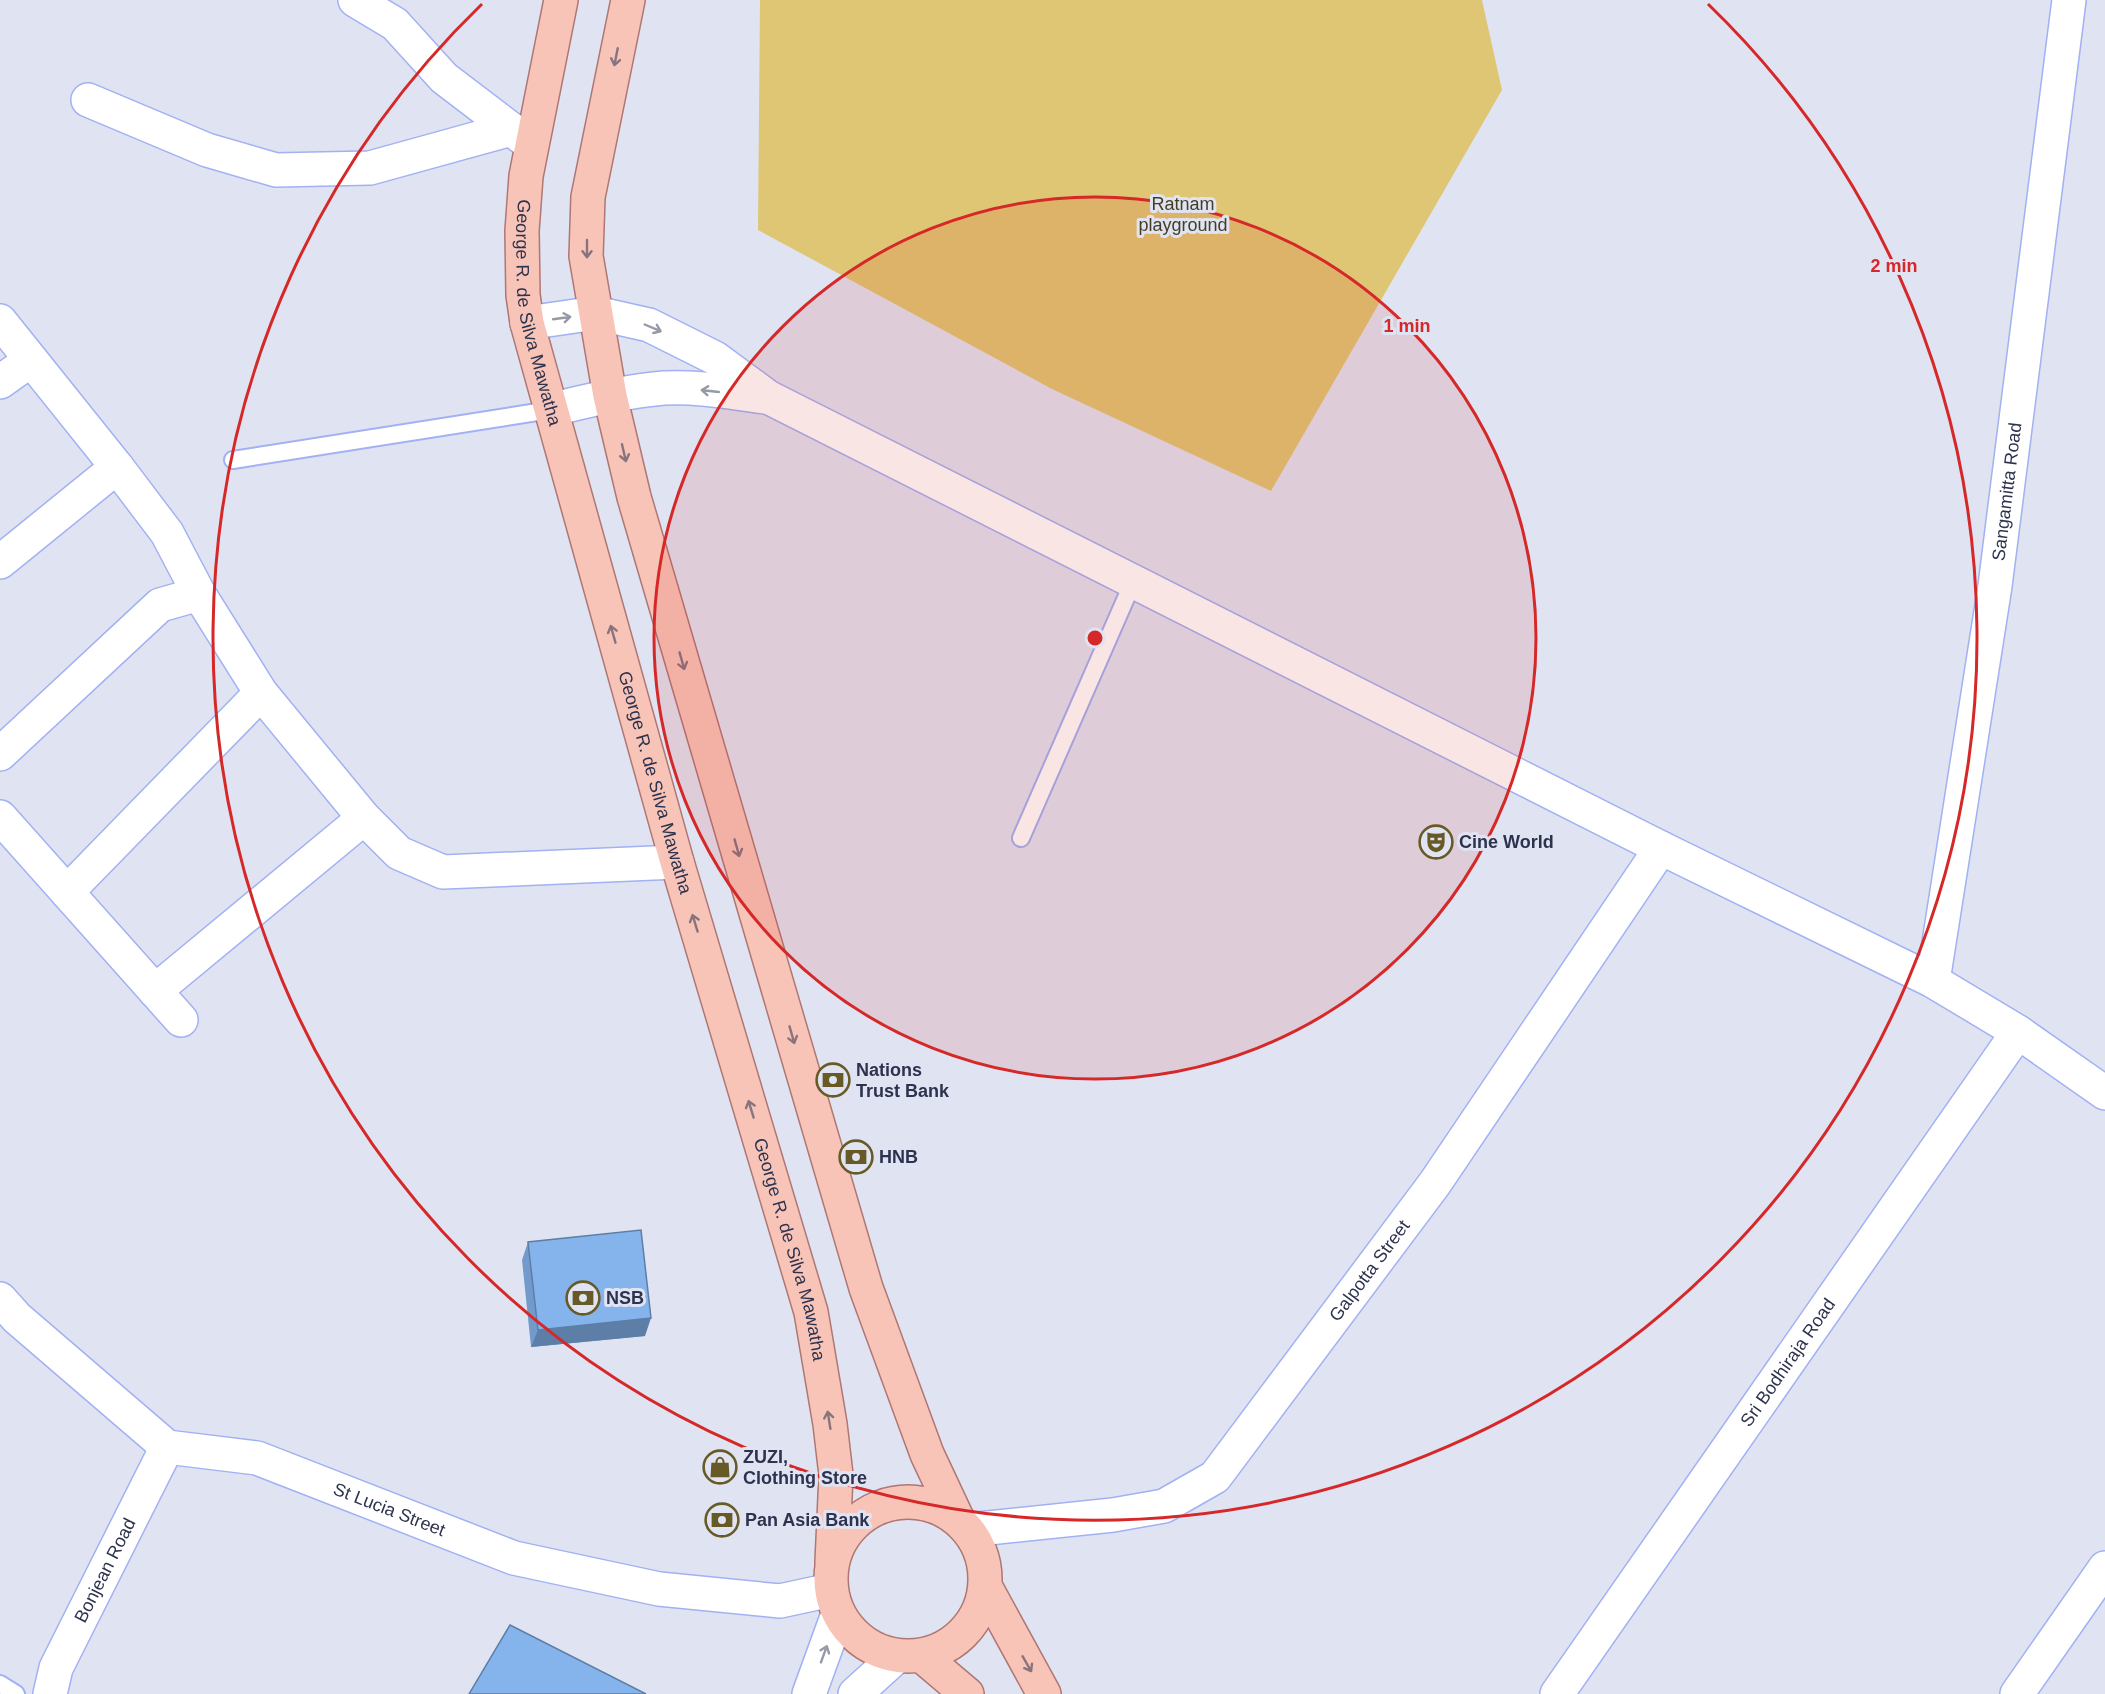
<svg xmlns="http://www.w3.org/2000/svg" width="2105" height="1694" viewBox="0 0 2105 1694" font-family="Arial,sans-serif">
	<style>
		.green { fill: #dec674 }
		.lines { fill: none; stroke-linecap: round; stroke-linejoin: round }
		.service-casing { stroke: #a1b1f3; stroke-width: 20 }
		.minor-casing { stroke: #a1b1f3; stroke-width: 36 }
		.tertiary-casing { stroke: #a1b1f3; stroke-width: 36 }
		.secondary-casing { stroke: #a1b1f3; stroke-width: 36 }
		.primary-casing { stroke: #ae7774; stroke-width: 36 }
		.service { stroke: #fff; stroke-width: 16 }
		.minor { stroke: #fff; stroke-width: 33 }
		.tertiary { stroke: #fff; stroke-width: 33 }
		.secondary { stroke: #fff; stroke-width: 33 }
		.primary { stroke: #f8c4b8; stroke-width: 33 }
		.wall { fill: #729bcc }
		.shaded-wall { fill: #5d7ea6 }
		.building { fill: #85b4ed; stroke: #5d7ea6; stroke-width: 1.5 }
		.oneway { stroke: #88747e }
		.oneway2 { stroke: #9699a6 }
		.ring { fill: none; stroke: #d62828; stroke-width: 3 }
		.labels { text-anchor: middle; stroke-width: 6; stroke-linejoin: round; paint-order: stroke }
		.park-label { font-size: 18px; fill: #453e25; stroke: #e0e4f2 }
		.street-label { font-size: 18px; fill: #2d334e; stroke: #e0e4f2 }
		.poi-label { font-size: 18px; font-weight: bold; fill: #2d334e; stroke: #e0e4f2; text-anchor: start }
		.centre { fill: #d62828; stroke: #e0e4f2; stroke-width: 3 }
		.ring-label { font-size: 18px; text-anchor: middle; font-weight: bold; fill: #d62828; stroke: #e0e4f2; stroke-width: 6; stroke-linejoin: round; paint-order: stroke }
	</style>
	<rect width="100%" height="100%" fill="#e0e4f2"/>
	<path class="green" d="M760,0h722l20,90 -231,401 -219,-102 -294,-159z"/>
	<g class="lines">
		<defs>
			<g id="service">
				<path d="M233,460l317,-50"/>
				<path d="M1021,838l112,-256"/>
				<path d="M0,1684l16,10"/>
			</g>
			<g id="minor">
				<path d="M355,0l40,24 49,54 80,61"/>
				<path d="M88,100l119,50 69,20 94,-2 141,-39"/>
				<path d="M0,321l117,146 50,66 32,61 62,99 103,125 35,35 44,19 234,-10"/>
				<path d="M0,382l31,-22"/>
				<path d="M0,562l117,-95"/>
				<path d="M0,754l160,-149 39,-11"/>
				<path d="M0,817l181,203"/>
				<path d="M67,892l194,-199"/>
				<path d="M155,991l209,-173"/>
				<path id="s1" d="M0,1299l17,19 150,129 90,11 257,100 145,31 121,12 51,-11"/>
				<path id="s2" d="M50,1694l6,-26 111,-221"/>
				<path id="s3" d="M1557,1694l461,-662"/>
				<path d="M2017,1694l88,-126"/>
			</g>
			<g id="tertiary">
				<path id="s4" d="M1933,981l62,-395 74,-586"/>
				<path id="s5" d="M969,1530l144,-15 51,-9 51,-29 220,-294 226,-335"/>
				<path d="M809,1694l29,-80"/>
				<path d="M855,1694l42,-38"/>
			</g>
			<g id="secondary">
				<path d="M527,323l69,-10 53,12 66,33 53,39 893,451 272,133 85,51 87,61"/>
				<path d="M550,410c37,-9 76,-19 114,-22 34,-2 69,5 102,9"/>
			</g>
			<g id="primary">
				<path id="s6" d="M561,0l-35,176 -4,55 1,64 4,28 150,539 134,450 19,112 6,51 -4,87"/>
				<path d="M628,0l-40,197 -2,59 24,140 24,101 232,791 61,166 30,64"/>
				<circle cx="908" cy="1579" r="77"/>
				<path d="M986,1588l58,106"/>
				<path d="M922,1656l45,38"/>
			</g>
		</defs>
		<use href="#service" class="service-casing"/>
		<use href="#minor" class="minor-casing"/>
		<use href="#tertiary" class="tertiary-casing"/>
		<use href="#secondary" class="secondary-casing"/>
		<use href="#primary" class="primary-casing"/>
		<use href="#service" class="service"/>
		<use href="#minor" class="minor"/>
		<use href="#tertiary" class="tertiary"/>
		<use href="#secondary" class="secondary"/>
		<use href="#primary" class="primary"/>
	</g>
	<path class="wall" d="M528,1242l117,94 -114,11 -9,-87z"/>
	<path class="shaded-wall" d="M651,1318l-6,18 -114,11 7,-17z"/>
	<g class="building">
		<path d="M641,1230l10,88 -113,12 -10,-88z"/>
		<path d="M510,1625l136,69h-177z"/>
	</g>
	<defs><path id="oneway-shaft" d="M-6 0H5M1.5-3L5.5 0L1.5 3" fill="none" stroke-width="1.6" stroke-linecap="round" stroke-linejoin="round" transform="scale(1.5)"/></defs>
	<g class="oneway">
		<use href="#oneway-shaft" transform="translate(616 57) rotate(101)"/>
		<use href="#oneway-shaft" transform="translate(587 249) rotate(90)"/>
		<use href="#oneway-shaft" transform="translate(624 453) rotate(77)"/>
		<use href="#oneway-shaft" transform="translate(613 634) rotate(-106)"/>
		<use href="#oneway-shaft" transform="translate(682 661) rotate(74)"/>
		<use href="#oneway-shaft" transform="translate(737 848) rotate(74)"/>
		<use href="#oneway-shaft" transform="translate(695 923) rotate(-107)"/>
		<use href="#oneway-shaft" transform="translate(792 1035) rotate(74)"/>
		<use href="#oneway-shaft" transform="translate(751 1109) rotate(-107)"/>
		<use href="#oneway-shaft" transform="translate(829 1420) rotate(-99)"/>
		<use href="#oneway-shaft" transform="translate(1027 1664) rotate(60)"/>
	</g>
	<g class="oneway2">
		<use href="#oneway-shaft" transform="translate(562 318) rotate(-8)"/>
		<use href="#oneway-shaft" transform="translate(653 328) rotate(23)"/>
		<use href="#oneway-shaft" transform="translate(710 391) rotate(-174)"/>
		<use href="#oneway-shaft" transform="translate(824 1654) rotate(-70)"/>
	</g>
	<circle cx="1095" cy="638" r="441" fill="#d62828" fill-opacity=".12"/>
	<g class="ring">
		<circle cx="1095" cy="638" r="441"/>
		<path d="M1708 4A882 882 0 1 1 482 4"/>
	</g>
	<defs>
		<symbol id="theatre-ring" viewBox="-11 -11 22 22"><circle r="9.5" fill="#e0e4f2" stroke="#685a27" stroke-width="1.5"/><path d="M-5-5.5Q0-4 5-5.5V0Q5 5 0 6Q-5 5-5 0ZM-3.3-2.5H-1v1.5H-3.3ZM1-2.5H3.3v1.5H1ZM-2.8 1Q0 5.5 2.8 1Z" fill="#685a27"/></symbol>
		<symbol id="bank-ring" viewBox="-11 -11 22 22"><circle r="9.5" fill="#e0e4f2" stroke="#685a27" stroke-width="1.5"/><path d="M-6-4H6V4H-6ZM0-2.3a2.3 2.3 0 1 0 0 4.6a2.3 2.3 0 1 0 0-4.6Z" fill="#685a27"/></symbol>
		<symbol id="shop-ring" viewBox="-11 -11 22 22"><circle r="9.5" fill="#e0e4f2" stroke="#685a27" stroke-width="1.5"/><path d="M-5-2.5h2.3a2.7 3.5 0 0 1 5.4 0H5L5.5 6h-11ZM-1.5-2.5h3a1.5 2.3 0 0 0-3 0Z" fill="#685a27"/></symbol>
	</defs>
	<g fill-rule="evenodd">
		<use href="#theatre-ring" x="1417" y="823" width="38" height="38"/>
		<use href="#bank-ring" x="814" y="1061" width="38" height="38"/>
		<use href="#bank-ring" x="837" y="1138" width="38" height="38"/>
		<use href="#bank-ring" x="564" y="1279" width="38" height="38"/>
		<use href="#shop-ring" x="701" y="1448" width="38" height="38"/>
		<use href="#bank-ring" x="703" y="1501" width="38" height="38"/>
	</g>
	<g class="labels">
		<g class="park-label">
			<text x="1183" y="210">Ratnam<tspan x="1183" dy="21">playground</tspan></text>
		</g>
		<g class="street-label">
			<text dy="6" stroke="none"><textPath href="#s6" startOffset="318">George R. de Silva Mawatha</textPath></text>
			<text dy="6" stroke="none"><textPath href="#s4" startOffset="495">Sangamitta Road</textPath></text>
			<text dy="6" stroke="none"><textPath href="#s6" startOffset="804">George R. de Silva Mawatha</textPath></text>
			<text dy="6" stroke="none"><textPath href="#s6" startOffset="1290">George R. de Silva Mawatha</textPath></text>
			<text dy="6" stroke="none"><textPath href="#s5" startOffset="513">Galpotta Street</textPath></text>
			<text dy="6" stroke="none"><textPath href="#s3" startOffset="404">Sri Bodhiraja Road</textPath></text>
			<text dy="6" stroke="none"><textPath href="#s1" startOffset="456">St Lucia Street</textPath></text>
			<text dy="6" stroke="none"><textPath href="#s2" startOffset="136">Bonjean Road</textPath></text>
		</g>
		<g class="poi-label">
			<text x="1459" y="848">Cine World</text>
			<text x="856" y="1076">Nations<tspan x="856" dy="21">Trust Bank</tspan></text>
			<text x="879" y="1163">HNB</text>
			<text x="606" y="1304">NSB</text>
			<text x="743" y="1463">ZUZI,<tspan x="743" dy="21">Clothing Store</tspan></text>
			<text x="745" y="1526">Pan Asia Bank</text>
		</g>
	</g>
	<circle cx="1095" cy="638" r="9" class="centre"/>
	<g class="ring-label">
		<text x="1894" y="272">2 min</text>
		<text x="1407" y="332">1 min</text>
	</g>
</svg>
